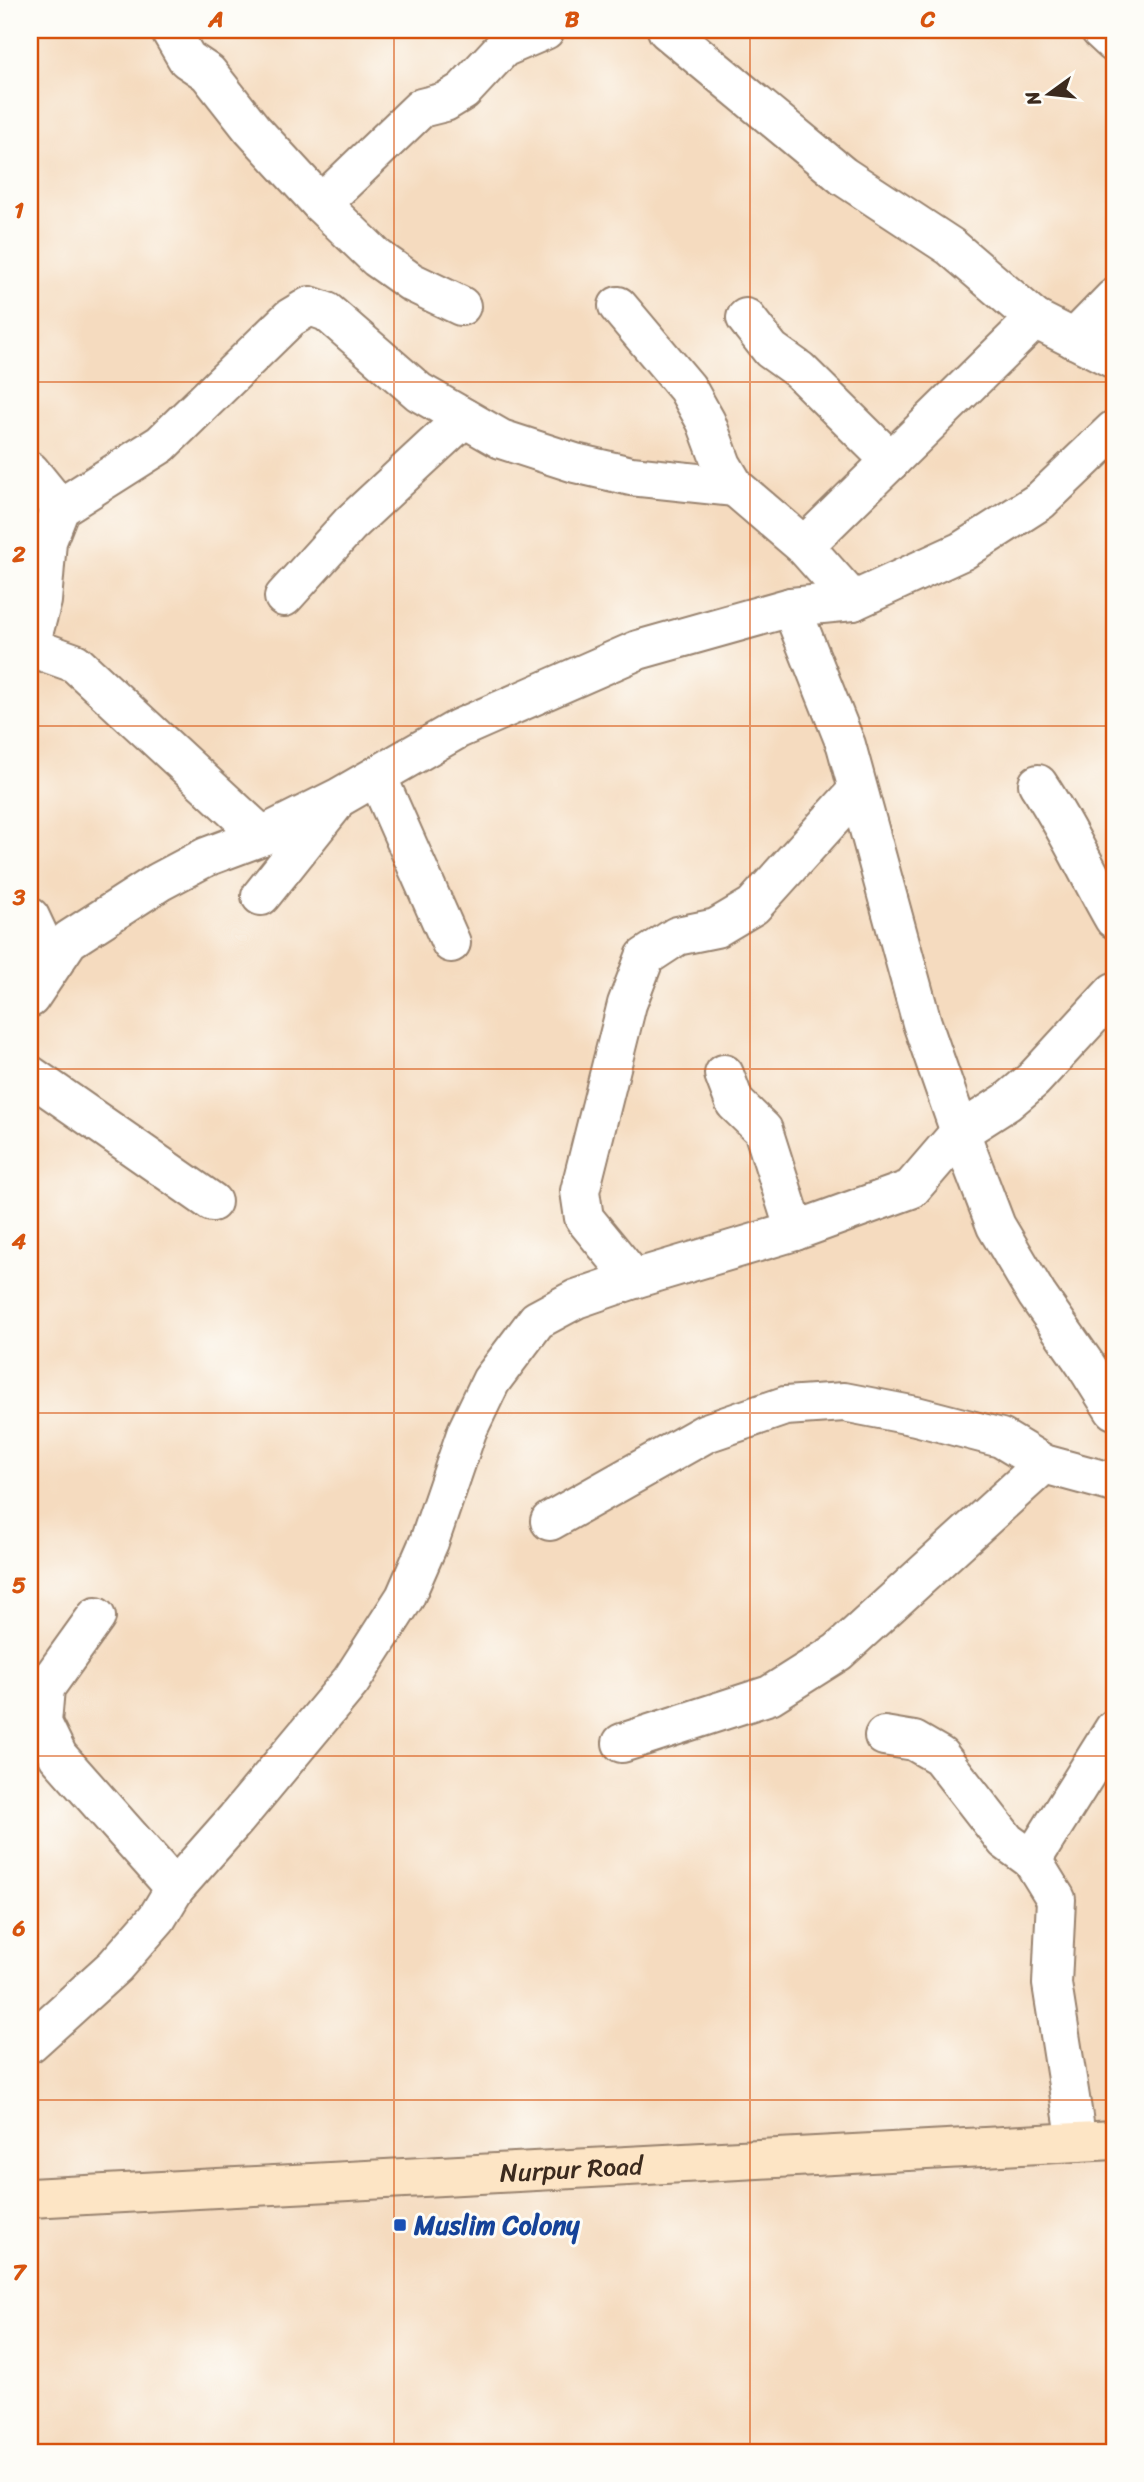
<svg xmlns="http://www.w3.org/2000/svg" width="1144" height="2482" viewBox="0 0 1144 2482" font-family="Sriracha,sans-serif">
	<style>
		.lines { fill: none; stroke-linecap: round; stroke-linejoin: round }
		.street-casing { stroke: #98826e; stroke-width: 42 }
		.secondary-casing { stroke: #98826e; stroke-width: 42 }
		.street { stroke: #fff; stroke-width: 38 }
		.secondary { stroke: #fde5c5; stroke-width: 38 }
		.grid { fill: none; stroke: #d7540e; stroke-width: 2; stroke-opacity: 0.55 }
		.transit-dot { fill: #1a4fb4; stroke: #fdfcf7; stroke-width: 2.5 }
		.labels { text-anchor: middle; stroke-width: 6; stroke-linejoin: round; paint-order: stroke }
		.street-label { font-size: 26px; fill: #3b2a1e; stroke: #fdfcf7 }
		.transit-label { font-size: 26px; font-weight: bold; fill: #164399; stroke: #fdfcf7; text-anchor: start }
		.neatline { fill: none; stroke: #d7540e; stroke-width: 2.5 }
		.grid-label { font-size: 23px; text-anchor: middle; font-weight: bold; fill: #d7540e }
	</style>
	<rect width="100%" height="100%" fill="#fdfcf7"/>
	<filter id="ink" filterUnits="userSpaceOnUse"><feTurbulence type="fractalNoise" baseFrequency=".0143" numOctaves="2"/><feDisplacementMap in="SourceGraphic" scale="14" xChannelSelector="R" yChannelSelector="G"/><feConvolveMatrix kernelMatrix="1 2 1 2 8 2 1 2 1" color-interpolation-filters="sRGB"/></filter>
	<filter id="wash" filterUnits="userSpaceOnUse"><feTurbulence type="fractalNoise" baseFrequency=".00686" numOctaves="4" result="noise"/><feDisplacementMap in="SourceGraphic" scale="28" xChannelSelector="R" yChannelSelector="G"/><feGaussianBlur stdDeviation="1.57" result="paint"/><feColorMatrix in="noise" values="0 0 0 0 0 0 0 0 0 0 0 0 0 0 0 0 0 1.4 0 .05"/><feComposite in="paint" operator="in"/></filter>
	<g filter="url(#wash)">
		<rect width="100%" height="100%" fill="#f5dbbf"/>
	</g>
	<g filter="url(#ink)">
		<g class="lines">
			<defs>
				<g id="street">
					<path d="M170,30l17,29 21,14 44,56 69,75 56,54 34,24 50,24"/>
					<path d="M667,30l176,146 108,71 84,72 79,40"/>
					<path d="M1100,30l14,13"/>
					<path d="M321,204l100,-96 24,-6 18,-11 40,-43 42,-18"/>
					<path d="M618,306l69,82 19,34 16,43 13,22 69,59 49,55"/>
					<path d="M746,318l25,32 28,20 92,91"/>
					<path d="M1074,339l40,-41"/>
					<path d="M30,471l30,37"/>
					<path d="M804,546l231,-227"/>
					<path d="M284,597l66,-73 114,-106"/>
					<path d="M791,607l55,138 76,278 38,109 36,94 41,69 48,69 29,46"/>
					<path d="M30,645l12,-44 5,-60 13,-33 101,-64 129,-126 20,-12 17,6 92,80 82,47 74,24 56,13 104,11"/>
					<path d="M30,647l45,16 187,173"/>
					<path d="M377,776l74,167"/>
					<path d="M1038,784c29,43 50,90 76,135"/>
					<path d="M261,896l71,-89"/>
					<path d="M30,917l22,47"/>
					<path d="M30,998l39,-58 90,-58 47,-25 56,-21 78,-39 118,-68 180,-79 153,-43 62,-6 109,-50 78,-50 74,-71"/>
					<path d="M724,1074l11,29 28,27 32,101"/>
					<path d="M30,1075l182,127"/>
					<path d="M634,1279l-50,-61 -4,-27 47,-187 18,-47 32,-21 39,-8 37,-22 104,-115"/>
					<path d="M550,1521l156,-88 79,-27 59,-4 72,14 85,22 43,26 70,19"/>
					<path d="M96,1617l-51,71 -3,35 16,33 117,132"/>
					<path d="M884,1736l30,5 26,15 66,85 26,19 24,39 -4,85 25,158"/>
					<path d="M622,1743l148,-48 68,-43 206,-188"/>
					<path d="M1032,1860l82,-131"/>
					<path d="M30,2043l85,-77 42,-48 18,-30 61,-69 115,-138 54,-84 24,-55 38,-111 24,-50 46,-61 39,-21 58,-20 161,-48 116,-42 49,-57 47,-30 26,-22 81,-88"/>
				</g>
				<g id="secondary">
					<path id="s1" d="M30,2198l1084,-58"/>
				</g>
			</defs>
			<use href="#street" class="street-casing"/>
			<use href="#secondary" class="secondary-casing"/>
			<use href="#street" class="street"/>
			<use href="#secondary" class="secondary"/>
		</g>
	</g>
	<path class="grid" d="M394,30v2422M750,30v2422M30,382h1084M30,726h1084M30,1069h1084M30,1413h1084M30,1756h1084M30,2100h1084"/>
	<rect class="transit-dot" x="393" y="2218" width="14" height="14" rx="3.5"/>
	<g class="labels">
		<g class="street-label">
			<text dy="9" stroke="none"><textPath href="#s1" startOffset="542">Nurpur Road</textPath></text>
		</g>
		<g class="transit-label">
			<text x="414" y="2234">Muslim Colony</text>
		</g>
	</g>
	<rect width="1144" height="2482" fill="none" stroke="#fdfcf7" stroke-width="77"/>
	<g transform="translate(1049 94) rotate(255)" stroke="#fdfcf7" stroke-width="5" paint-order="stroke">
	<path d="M0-5L12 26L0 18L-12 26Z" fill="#3b2a1e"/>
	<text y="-10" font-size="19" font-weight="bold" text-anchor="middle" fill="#3b2a1e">N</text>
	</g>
	<rect x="38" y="38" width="1068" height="2406" class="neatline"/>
	<g class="grid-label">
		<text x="216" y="27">A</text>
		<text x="572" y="27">B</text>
		<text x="928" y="27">C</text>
		<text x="19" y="218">1</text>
		<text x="19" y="562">2</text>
		<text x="19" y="905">3</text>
		<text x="19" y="1249">4</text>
		<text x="19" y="1593">5</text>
		<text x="19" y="1936">6</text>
		<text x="19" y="2280">7</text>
	</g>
</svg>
